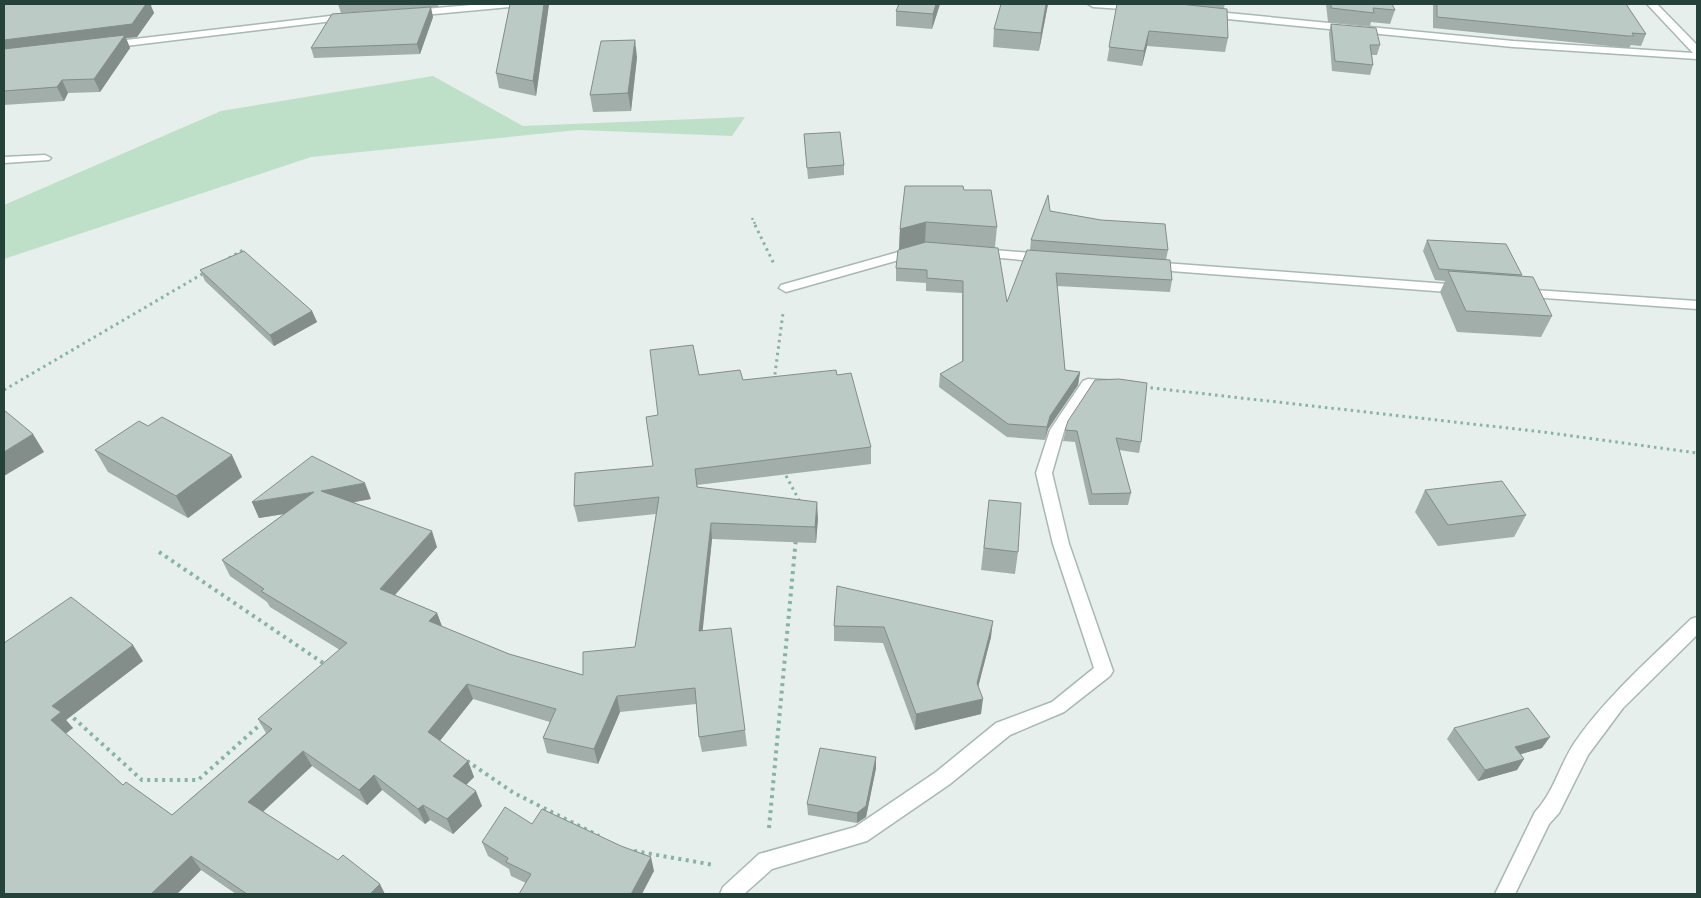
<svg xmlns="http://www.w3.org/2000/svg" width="1701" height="898" viewBox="0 0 1701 898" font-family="Roboto,sans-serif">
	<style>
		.green { fill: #bfe0c8 }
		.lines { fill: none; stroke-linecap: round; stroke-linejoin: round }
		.street-casing { stroke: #a8b8b2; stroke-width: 3 }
		.path-far2 { stroke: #86b3a5; stroke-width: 2.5; stroke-dasharray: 2 2.5; stroke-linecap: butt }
		.path-far1 { stroke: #86b3a5; stroke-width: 3; stroke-dasharray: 2.5 4; stroke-linecap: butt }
		.path { stroke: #86b3a5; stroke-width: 4; stroke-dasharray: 3 4.5; stroke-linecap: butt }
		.street { fill: #fff; fill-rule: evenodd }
		.wall { fill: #a1aea9 }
		.shaded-wall { fill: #838d89 }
		.building { fill: #bbcac4; stroke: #838d89 }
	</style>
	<rect width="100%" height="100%" fill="#e6efeb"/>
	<path class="green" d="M433,76l90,50 222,-9 -13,19 -154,-6 -267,27 -307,102v-54l217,-94z"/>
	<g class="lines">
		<defs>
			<g id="street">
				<path d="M483,4h33l-5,3 -98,9 -5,-3 5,-3z"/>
				<path d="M1088,4l52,1 2,2 -5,3 -44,-3z"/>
				<path d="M1647,4h10l40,41v14l-184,-12 -306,-30 -5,-3 5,-3 306,30 180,12z"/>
				<path d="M347,14l5,3 -2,2 -241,29 -5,-3 5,-3z"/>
				<path d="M45,155l6,3 -2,2 -45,3v-6z"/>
				<path d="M916,247l4,1 2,3 -2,3 -134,38 -7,-4 2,-3z"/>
				<path d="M981,249l64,5 6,4 -6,4 -68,-6 -2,-3 2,-3z"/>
				<path d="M1150,262l311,23 7,4 -7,4 -316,-24 -1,-3z"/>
				<path d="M1522,289l175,12v8l-180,-13 -2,-3z"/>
				<path d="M1088,379l29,2 2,3 -2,3 -25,2 -28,42 -12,42 17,71 44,127 -3,5 -46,36 -54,23 -60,49 -83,57 -95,28 -28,25h-24l3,-7 36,-33 96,-27 81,-55 60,-49 56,-21 42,-34 -41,-124 -17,-71 14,-43 33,-49z"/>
				<path d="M1697,617v18l-74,73 -35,47 -29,58 -10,11 -34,70h-20l40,-82c19,-20 25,-48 40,-70 32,-46 76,-84 116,-123z"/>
			</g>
		</defs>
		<use href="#street" class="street-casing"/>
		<path class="path-far2" d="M752,218l4,8"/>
		<g class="path-far1">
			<path d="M755,225l19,39"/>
			<path d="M229,258l14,-8"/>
			<path d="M774,381l9,-68"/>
			<path d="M1144,387l399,45 154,21"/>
			<path d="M4,390l200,-117"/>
			<path d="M783,470l17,32"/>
		</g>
		<g class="path">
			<path d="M159,552l167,113"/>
			<path d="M68,713l74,67h56l66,-59"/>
			<path d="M467,761l47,32 85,43"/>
			<path d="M769,828l27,-290"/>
			<path d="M634,851l80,14"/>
		</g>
		<use href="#street" class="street"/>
	</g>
	<g class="wall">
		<path d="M4,4l147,2 3,7 -17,24 -11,1 4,10 -30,44 -32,1 -4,8 -60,4z"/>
		<path d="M338,4h101l-1,3 -97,6z"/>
		<path d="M510,4h39l-13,92 -37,-8 -3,-15z"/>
		<path d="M940,4l-8,25 -36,-3v-15z"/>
		<path d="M1048,4l-9,47 -46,-4 1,-18z"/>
		<path d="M1117,4h108l-1,4 4,30 -3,14 -78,-6 -5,20 -35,-5z"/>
		<path d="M1326,4h66l3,6 -5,14 -19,-2 -1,4 -42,-4z"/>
		<path d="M1433,4h193l20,30 -5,12 -10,-1 -2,3 -196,-20z"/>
		<path d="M433,17l-13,37 -106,4 -3,-10z"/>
		<path d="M1331,24l49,21 -3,10h-5l1,10 -3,10 -38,-4 -3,-38z"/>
		<path d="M637,57l-6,54 -38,1 -3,-17z"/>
		<path d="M804,134l40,31v10l-36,4z"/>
		<path d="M964,190l33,37 -2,20 12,55 23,-52 1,-10 19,-29 118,39 -2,10 6,20 -2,12 -113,-6 8,84 15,2 -2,13 -30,44 -3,11 -38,-3 -68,-50 1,-13 22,-12v-69l-36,-2v-8l-30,-2v-13l3,-18 1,-21z"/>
		<path d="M1427,240l95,35 -1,1 31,40 -11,21 -84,-5 -17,-40 5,-11 -10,-1 -12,-29z"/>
		<path d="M200,270l112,41 5,11 -43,24 -69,-65z"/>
		<path d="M699,375l44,5 94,-5 34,72v17l-174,21 1,2 120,31 -2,25 -104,-4 -10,92 43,99 2,16 -45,6 -3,-15 -3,-33 -76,8 -22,52 -51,-11 -4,-15 7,-16 -77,-23 -33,42 28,20 6,16 -8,8 16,21 -29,28 -23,-14 -5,4 -43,-34 -15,15 -55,-39 -49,46 122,82h-149l-35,-24 -24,24h-173v-251l139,18 -77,59 7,8 -8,5 58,52 49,30 94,-82 -8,-14 82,-69 -70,-43 -3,-5 -37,-26 -8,-16 62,-46 -25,4 -7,-16 119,-3 -17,3 83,45 -42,48 42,18 5,14 67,27 74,21 52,-28 21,-133 -78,8 -4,-16 79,-40 5,-51z"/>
		<path d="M1068,421l73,21 -2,11 -20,-3 12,43 -3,12h-39l-14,-63 -12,-1z"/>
		<path d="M95,450l147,27 -54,41 -80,-46z"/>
		<path d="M1425,490l101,25 -12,22 -76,9 -23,-34z"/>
		<path d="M989,500l29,52 -3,22 -34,-4z"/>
		<path d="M837,586l154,51 -13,50 3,27 -66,16 -32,-87 -49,-2v-15z"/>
		<path d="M1454,728l88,20 -22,6 -3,16 -39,11 -31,-42z"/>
		<path d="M876,768l-10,49 -9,6 -49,-8 -1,-11z"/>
		<path d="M532,824l122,47 -128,12 -15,-7 -2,-7 -21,-13 -6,-14z"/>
	</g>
	<g class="shaded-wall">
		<path d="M144,4h8l-1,2 3,7 -17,24 -11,1 4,10 -30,44 -6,-13 -90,-25v-14z"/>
		<path d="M544,4h5l-13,92 -3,-15z"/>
		<path d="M936,4h4l-8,25 1,-15z"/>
		<path d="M1046,4h2l-9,47 2,-18z"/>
		<path d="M431,7l2,10 -13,37 -3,-10z"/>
		<path d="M1149,31l-2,15 -5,20 2,-15z"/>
		<path d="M635,40l2,17 -6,54 -3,-18z"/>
		<path d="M62,80l6,13 -4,8 -7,-14z"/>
		<path d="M926,222l-1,21 -26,7 1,-21z"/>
		<path d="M312,311l5,11 -43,24 -4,-11z"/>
		<path d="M1080,372l-2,13 -30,44 -3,11 2,-13 3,-11z"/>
		<path d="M33,434l11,18 -40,24v-24z"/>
		<path d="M232,455l10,22 -54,41 -12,-22z"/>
		<path d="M365,483l6,16 -43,8 -7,-16z"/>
		<path d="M314,492l7,16 -62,10 -7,-16z"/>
		<path d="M817,502l1,16 -2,25 -1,-16z"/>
		<path d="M711,523l1,16 -11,108 -2,-16z"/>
		<path d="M432,531l5,16 -51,58 -6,-16z"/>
		<path d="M437,613l6,16 -14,-8z"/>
		<path d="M993,621l-2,16 -16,62 2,-16z"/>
		<path d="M133,645l10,16 -77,59 7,8 -10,8 -12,-16 1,-14z"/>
		<path d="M467,684l6,15 -39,49 -6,-16z"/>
		<path d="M617,696l3,16 -22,52 -4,-15z"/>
		<path d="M983,699l-2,15 -66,16 1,-16z"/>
		<path d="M1550,737l-8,11 -34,10 7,-11z"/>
		<path d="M303,751l9,15 -55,51 -9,-15z"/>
		<path d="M876,757v11l-10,49 -9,6v-10z"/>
		<path d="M1524,759l-7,11 -39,11 7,-11z"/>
		<path d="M468,761l6,16 -15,15 -6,-16z"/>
		<path d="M374,775l8,15 -15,15 -8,-15z"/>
		<path d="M476,791l6,15 -29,28 -6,-15z"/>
		<path d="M423,805l7,15 -5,4 -7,-15z"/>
		<path d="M191,856l10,14 -24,24h-26z"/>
		<path d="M651,857l3,14 -12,23h-11z"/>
		<path d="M380,884l5,10h-15z"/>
	</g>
	<g class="building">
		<path d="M4,4h142l-14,20 -128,16z"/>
		<path d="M510,4h34l-11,77 -37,-8z"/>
		<path d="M899,4h37l-3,10 -37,-3z"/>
		<path d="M1001,4h45l-5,29 -47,-4z"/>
		<path d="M1117,4h63l47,5 1,29 -79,-7 -5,20 -35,-4z"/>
		<path d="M1331,4h61l3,6 -22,-2 1,5 -43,-5z"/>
		<path d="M1437,4h189l20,30 -14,-1 2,3h-6l-191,-19z"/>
		<path d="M431,7l-14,37 -106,4 21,-34z"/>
		<path d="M1331,24l45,4 4,17h-10l3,20 -38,-4z"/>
		<path d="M125,35l-31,44 -32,1 -5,7 -53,4v-42z"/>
		<path d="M635,40l-7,53 -38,2 11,-54z"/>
		<path d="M840,132l4,33 -37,3 -3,-34z"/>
		<path d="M905,186h58l1,4h27l6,37 -71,-5 -26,7z"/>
		<path d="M1048,195l2,16 51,9 64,4 3,26 -137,-10z"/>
		<path d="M1427,240l79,4 16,31 -83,-6z"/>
		<path d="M926,242l72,6 9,54 20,-52 143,10 2,20 -116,-7 9,97 15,2 -30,44 -3,11 -39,-3 -68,-50 23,-13v-80l-36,-3v-8l-31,-2 2,-18z"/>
		<path d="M244,251l68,60 -42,24 -70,-65z"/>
		<path d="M1448,271l85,6 19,39 -86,-5z"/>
		<path d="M693,345l6,30 41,-5 3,10 93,-10 1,5 14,-2 20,74 -176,22 2,18 120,15 -2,25 -104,-4 -12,108 32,-3 14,102 -46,7 -4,-49 -78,8 -23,53 -51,-11 13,-29 -89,-25 -39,48 40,29 -15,15 23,15 -29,28 -24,-14 -5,4 -44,-34 -15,15 -56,-39 -55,51 90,58 5,-5 37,29 -10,10h-123l-56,-38 -40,38h-147v-251l67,-46 62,48 -81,61 9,6 -10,8 72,65 3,-3 46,33 100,-86 -14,-10 89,-76 -86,-52 3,-2 -42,-29 92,-68 -62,10 60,-46 53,27 -44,8 111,40 -52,58 57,24 -8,8 80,33 74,21v-23l52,-5 24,-150 -85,9 1,-33 78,-7 -7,-49 12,-2 -8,-65z"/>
		<path d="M1119,379l28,4 -6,59 -25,-4 15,55 -39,1 -15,-63 -12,-1 3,-9 27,-41z"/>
		<path d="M4,410l29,24 -29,18z"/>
		<path d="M162,417l70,38 -56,41 -81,-46 44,-29 9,5z"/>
		<path d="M1502,481l24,34 -78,10 -23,-35z"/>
		<path d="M989,500l32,3 -3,49 -34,-4z"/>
		<path d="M837,586l156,35 -16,62 6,16 -67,15 -32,-87 -50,-1z"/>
		<path d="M1528,708l22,29 -35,10 9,12 -39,11 -31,-42z"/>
		<path d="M820,748l56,9 -10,49 -9,7 -50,-9z"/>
		<path d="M505,807l27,17 10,-15 79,37 30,11 -20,37h-112l12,-20 -25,-12 2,-4 -26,-16z"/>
	</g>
	<rect width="1701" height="898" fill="none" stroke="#24423a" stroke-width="10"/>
</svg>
